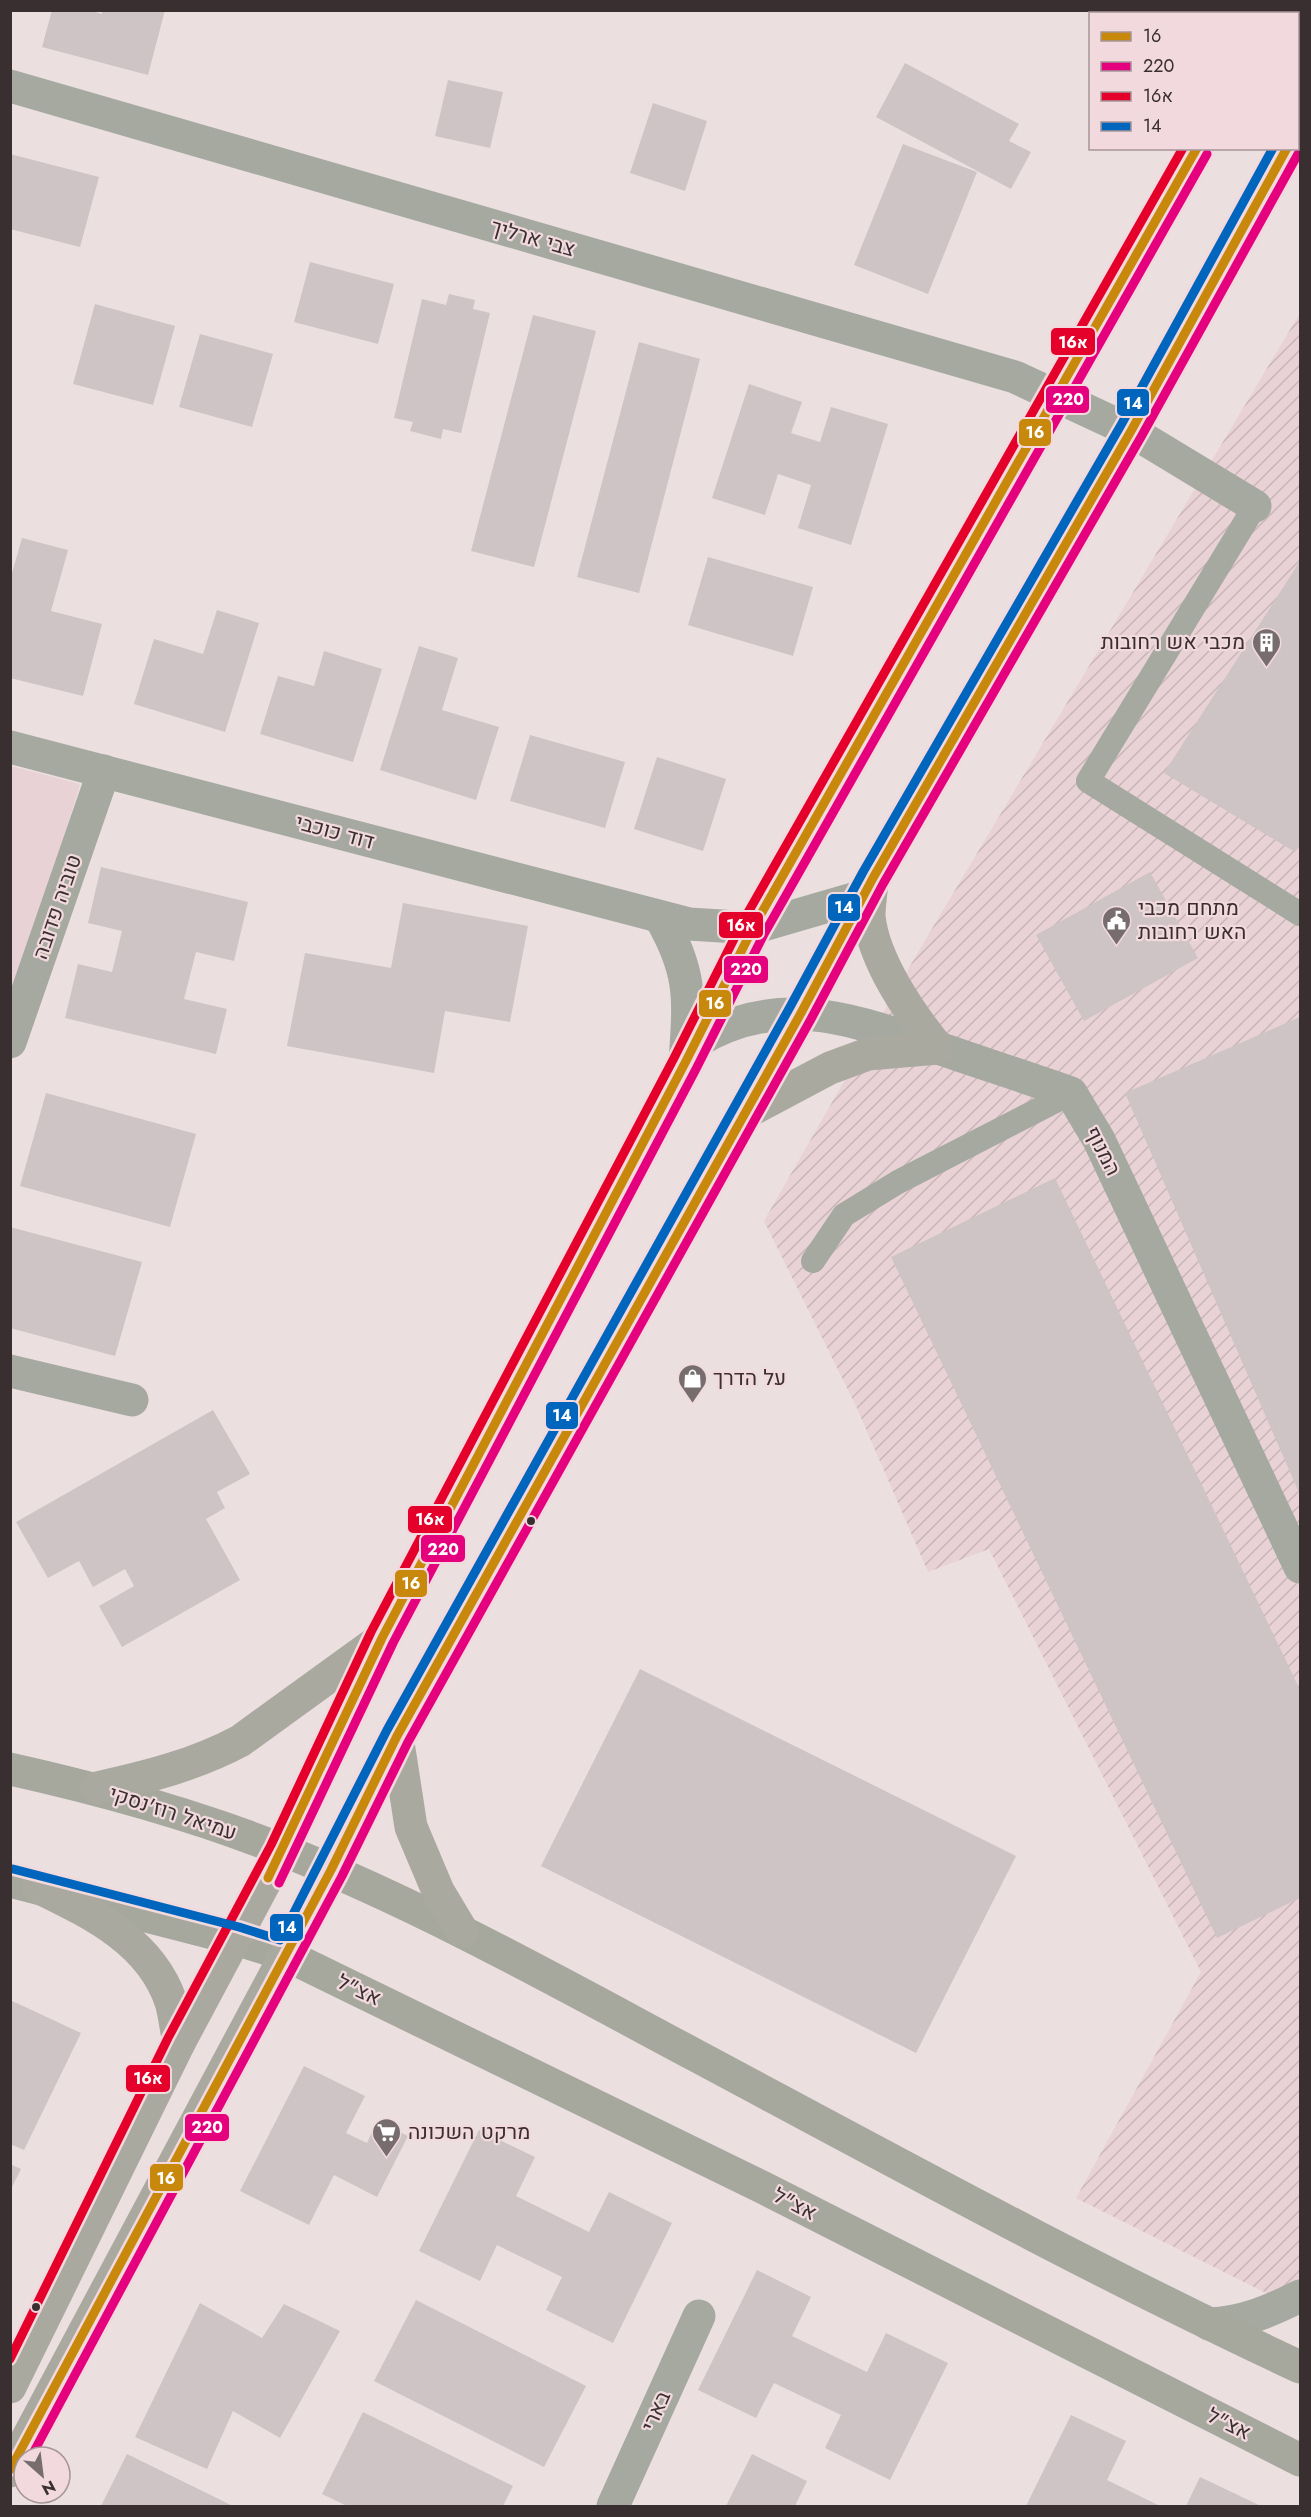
<svg xmlns="http://www.w3.org/2000/svg" width="1311" height="2517" viewBox="0 0 1311 2517" font-family="Jost,Heebo,sans-serif">
	<style>
		.built { fill: #e8d2d5 }
		.industrial { fill: url(#industrial-furrows) }
		.building { fill: #cec4c6 }
		.lines { fill: none; stroke-linecap: round; stroke-linejoin: round }
		.lane { stroke: #a5a99f; stroke-width: 24 }
		.street { stroke: #a5a99f; stroke-width: 33 }
		.secondary { stroke: #a6a89e; stroke-width: 33 }
		.primary { stroke: #aaa99f; stroke-width: 33 }
		.bus-1-casing { stroke: #f1d9dd; stroke-width: 14 }
		.bus-2-casing { stroke: #f1d9dd; stroke-width: 14 }
		.bus-3-casing { stroke: #f1d9dd; stroke-width: 14 }
		.bus-4-casing { stroke: #f1d9dd; stroke-width: 14 }
		.bus-1 { stroke: #c8880c; stroke-width: 9 }
		.bus-2 { stroke: #e5007d; stroke-width: 9 }
		.bus-3 { stroke: #e4002b; stroke-width: 9 }
		.bus-4 { stroke: #0065bd; stroke-width: 9 }
		.bus-dot { fill: #392f31; stroke: #f1d9dd; stroke-width: 2 }
		.labels { text-anchor: middle; stroke-width: 4.5; stroke-linejoin: round; paint-order: stroke }
		.street-label { font-size: 21px; fill: #392f31; stroke: #f1d9dd }
		.poi-label { font-size: 21px; fill: #392f31; stroke: #f1d9dd; text-anchor: start }
		.line-badge { stroke: #f1d9dd; stroke-width: 2 }
		.badge-label { font-size: 16px; text-anchor: middle; font-weight: bold; fill: #fff }
	</style>
	<defs>
		<pattern id="industrial-furrows" width="10" height="10" patternUnits="userSpaceOnUse" patternTransform="scale(1.5)"><rect width="10" height="10" fill="#e8d2d5"/><path d="M-1 1l2-2M0 10L10 0M9 11l2-2" fill="none" stroke="#c8b5b7"/></pattern>
	</defs>
	<rect width="100%" height="100%" fill="#ebdfe0"/>
	<path class="built" d="M11,766l69,18 -69,227z"/>
	<path class="industrial" d="M1300,313v1997l-224,-112 125,-226 -212,-423 -61,23 -72,-166 -92,-185 157,-274z"/>
	<g class="building">
		<path d="M52,10h36l14,4v-4h63l-17,65 -106,-28z"/>
		<path d="M905,63l114,61 -10,17 22,11 -20,37 -135,-72z"/>
		<path d="M448,80l55,12 -13,56 -55,-12z"/>
		<path d="M653,103l54,18 -22,70 -55,-18z"/>
		<path d="M903,144l74,28 -49,122 -74,-29z"/>
		<path d="M10,154l89,23 -19,70 -70,-18z"/>
		<path d="M310,262l84,22 -16,60 -84,-22z"/>
		<path d="M449,294l26,6 -2,9 17,4 -29,120 -18,-4 -2,10 -31,-8 3,-9 -19,-4 28,-119 24,6z"/>
		<path d="M95,304l80,22 -22,79 -80,-21z"/>
		<path d="M533,315l63,16 -62,236 -63,-16z"/>
		<path d="M200,334l73,20 -21,73 -73,-20z"/>
		<path d="M639,342l61,17 -61,234 -62,-16z"/>
		<path d="M749,384l53,18 -11,31 29,9 11,-35 57,17 -37,121 -53,-17 13,-43 -33,-11 -13,41 -53,-17z"/>
		<path d="M22,538l46,12 -17,61 51,13 -19,72 -73,-18v-98z"/>
		<path d="M708,557l105,30 -20,69 -105,-31z"/>
		<path d="M1300,561v283l-5,8 -131,-79z"/>
		<path d="M217,610l42,13 -34,109 -91,-28 20,-65 49,15z"/>
		<path d="M419,646l39,12 -16,52 57,17 -23,73 -96,-30z"/>
		<path d="M324,651l58,18 -29,93 -93,-28 18,-58 36,10z"/>
		<path d="M530,735l95,27 -20,66 -95,-27z"/>
		<path d="M657,757l69,22 -23,72 -69,-22z"/>
		<path d="M101,867l147,35 -14,59 -38,-9 -12,47 43,10 -11,45 -151,-36 13,-54 34,8 10,-41 -34,-8z"/>
		<path d="M1150,872l48,86 -114,63 -48,-86z"/>
		<path d="M403,903l125,23 -18,96 -65,-11 -11,62 -147,-27 18,-93 86,15z"/>
		<path d="M1300,1017v478l-175,-402z"/>
		<path d="M46,1093l150,41 -26,93 -150,-41z"/>
		<path d="M1055,1178l245,512v208l-83,40 -326,-681z"/>
		<path d="M10,1227l132,35 -27,94 -105,-28z"/>
		<path d="M213,1410l37,64 -33,18 8,16 -19,11 34,61 -118,67 -23,-41 35,-20 -9,-17 -32,18 -14,-26 -31,17 -32,-56z"/>
		<path d="M640,1669l376,187 -100,197 -375,-187z"/>
		<path d="M10,2000l71,33 -57,117 -14,-6z"/>
		<path d="M304,2066l61,30 -19,37 21,10 10,-22 31,15 -31,61 -43,-22 -25,50 -69,-34z"/>
		<path d="M479,2130l56,27 -19,39 73,36 20,-40 63,31 -59,120 -67,-33 16,-33 -65,-32 -17,36 -61,-30z"/>
		<path d="M10,2164l11,5 -11,22z"/>
		<path d="M757,2270l54,27 -19,39 75,36 19,-39 62,30 -58,117 -65,-32 16,-33 -67,-32 -18,35 -58,-28z"/>
		<path d="M416,2300l170,86 -42,81 -170,-86z"/>
		<path d="M200,2303l62,35 22,-34 56,27 -60,107 -47,-27 -26,58 -72,-32z"/>
		<path d="M363,2412l150,74 -10,20h-156l-25,-12z"/>
		<path d="M1071,2415l55,26 -19,39 53,26h-134z"/>
		<path d="M127,2454l106,52h-132z"/>
		<path d="M752,2454l55,27 -12,25h-69z"/>
		<path d="M1200,2477l61,29h-75z"/>
	</g>
	<g class="lines">
		<g class="lane">
			<path d="M1255,506l-167,275 212,133"/>
			<path d="M813,1261l31,-46 54,-33 173,-89"/>
		</g>
		<g class="street">
			<path d="M10,86l1005,291 116,54 124,75"/>
			<path d="M10,747l679,177 64,4 110,-32"/>
			<path d="M660,917c33,57 29,83 25,146"/>
			<path d="M10,1042l94,-271"/>
			<path d="M696,1042c85,-52 160,-21 245,7 44,15 87,29 130,44l28,47 201,427"/>
			<path d="M10,1371l122,29"/>
			<path d="M1209,2324c34,-1 61,-13 91,-28"/>
			<path d="M613,2506l86,-190"/>
		</g>
		<g class="secondary">
			<path d="M10,1769c94,21 186,46 275,82 142,57 275,132 410,204 200,107 399,216 605,312"/>
			<path d="M10,1881l226,58 50,16 478,233 536,272"/>
		</g>
		<g class="primary">
			<path d="M1276,14l2,-4"/>
			<path d="M1298,131l2,-6"/>
			<path d="M872,883c-1,10 -3,22 -3,33 4,44 42,99 69,132"/>
			<path d="M747,1112l83,-44 38,-14 70,-6"/>
			<path d="M397,1736l14,91 27,64 24,40"/>
			<path d="M97,1788c50,-11 98,-23 143,-47l138,-100"/>
			<path d="M38,1887c53,26 113,54 133,115 4,13 5,28 8,41"/>
			<path d="M10,2387l169,-344 103,-193 100,-212 303,-575 68,-135 302,-534 142,-246"/>
			<path d="M10,2471l321,-601 66,-134 404,-723 72,-135 258,-447 156,-283"/>
		</g>
		<defs>
			<g id="bus-1">
				<path d="M268,1878l114,-240 303,-575 68,-135 444,-780"/>
				<path d="M10,2470l321,-600 66,-134 404,-723 72,-135 258,-447 156,-283"/>
			</g>
			<g id="bus-2">
				<path d="M279,1883l114,-240 303,-574 68,-135 443,-780"/>
				<path d="M31,2457l311,-581 66,-134 403,-723 72,-135 258,-447 157,-283"/>
			</g>
			<path id="bus-3" d="M10,2359l158,-321 103,-193 100,-213 303,-574 68,-135 441,-775"/>
			<path id="bus-4" d="M13,1869l226,58 41,13 107,-210 403,-723 73,-135 258,-447 152,-277"/>
		</defs>
		<use href="#bus-1" class="bus-1-casing"/>
		<use href="#bus-2" class="bus-2-casing"/>
		<use href="#bus-3" class="bus-3-casing"/>
		<use href="#bus-4" class="bus-4-casing"/>
		<use href="#bus-1" class="bus-1"/>
		<use href="#bus-2" class="bus-2"/>
		<use href="#bus-3" class="bus-3"/>
		<use href="#bus-4" class="bus-4"/>
	</g>
	<defs>
		<symbol id="building-pin" viewBox="-11 -11 22 30"><path d="M0 17L-7.5 6A9.5 9.5 0 1 1 7.5 6Z" fill="#776d6e" stroke="#f1d9dd"/><path d="M-4-6H4V6H1V3H-1V6H-4ZM-2.5-4.3h1.7v1.8h-1.7ZM.8-4.3h1.7v1.8H.8ZM-2.5-1h1.7V.8h-1.7ZM.8-1h1.7V.8H.8Z" fill="#fff"/></symbol>
		<symbol id="civic-pin" viewBox="-11 -11 22 30"><path d="M0 17L-7.5 6A9.5 9.5 0 1 1 7.5 6Z" fill="#776d6e" stroke="#f1d9dd"/><path d="M-.6-6.5H3V-4.5H.6V-3L4-1V1h2V6H-6V1h2V-1L-.6-3ZM-1.2 2.5V6h2.4V2.5Z" fill="#fff"/></symbol>
		<symbol id="shop-pin" viewBox="-11 -11 22 30"><path d="M0 17L-7.5 6A9.5 9.5 0 1 1 7.5 6Z" fill="#776d6e" stroke="#f1d9dd"/><path d="M-5-2.5h2.3a2.7 3.5 0 0 1 5.4 0H5L5.5 6h-11ZM-1.5-2.5h3a1.5 2.3 0 0 0-3 0Z" fill="#fff"/></symbol>
		<symbol id="supermarket-pin" viewBox="-11 -11 22 30"><path d="M0 17L-7.5 6A9.5 9.5 0 1 1 7.5 6Z" fill="#776d6e" stroke="#f1d9dd"/><path d="M-6-5.5h2.5l.6 2H6L4.5 2H-2.5L-4.4-4H-6ZM-1.5 3.2a1.3 1.3 0 1 0 .1 0ZM3 3.2a1.3 1.3 0 1 0 .1 0Z" fill="#fff"/></symbol>
	</defs>
	<g fill-rule="evenodd">
		<use href="#building-pin" x="1250" y="626" width="33" height="45"/>
		<use href="#civic-pin" x="1100" y="904" width="33" height="45"/>
		<use href="#shop-pin" x="676" y="1362" width="33" height="45"/>
		<use href="#supermarket-pin" x="370" y="2116" width="33" height="45"/>
	</g>
	<g class="bus-dot">
		<circle cx="531" cy="1521" r="5"/>
		<circle cx="36" cy="2307" r="5"/>
	</g>
	<g class="labels">
		<g class="street-label">
			<text transform="translate(533 238) rotate(16)" y="7">צבי ארליך</text>
			<text transform="translate(335 832) rotate(15)" y="7">דוד כוכבי</text>
			<text transform="translate(57 907) rotate(-71)" y="7">טוביה פדובה</text>
			<text transform="translate(1103 1151) rotate(63)" y="7">המנוף</text>
			<text transform="translate(173 1813) rotate(18)" y="7">עמיאל רוז'נסקי</text>
			<text transform="translate(359 1990) rotate(25)" y="7">אצ"ל</text>
			<text transform="translate(795 2204) rotate(27)" y="7">אצ"ל</text>
			<text transform="translate(656 2411) rotate(-66)" y="7">בארי</text>
			<text transform="translate(1229 2424) rotate(26)" y="7">אצ"ל</text>
		</g>
		<g class="poi-label">
			<text x="1245" y="649" text-anchor="end">מכבי אש רחובות</text>
			<text x="1138" y="915">מתחם מכבי<tspan x="1138" dy="24">האש רחובות</tspan></text>
			<text x="713" y="1385">על הדרך</text>
			<text x="408" y="2139">מרקט השכונה</text>
		</g>
	</g>
	<g class="line-badge">
		<rect x="1050" y="327" width="46" height="29" rx="6" fill="#e4002b"/>
		<rect x="1045" y="385" width="45" height="29" rx="6" fill="#e5007d"/>
		<rect x="1116" y="388" width="34" height="29" rx="6" fill="#0065bd"/>
		<rect x="1018" y="418" width="34" height="29" rx="6" fill="#c8880c"/>
		<rect x="827" y="893" width="34" height="29" rx="6" fill="#0065bd"/>
		<rect x="718" y="911" width="46" height="28" rx="6" fill="#e4002b"/>
		<rect x="723" y="955" width="46" height="29" rx="6" fill="#e5007d"/>
		<rect x="698" y="989" width="34" height="29" rx="6" fill="#c8880c"/>
		<rect x="545" y="1401" width="34" height="29" rx="6" fill="#0065bd"/>
		<rect x="407" y="1505" width="46" height="29" rx="6" fill="#e4002b"/>
		<rect x="420" y="1534" width="46" height="29" rx="6" fill="#e5007d"/>
		<rect x="394" y="1569" width="34" height="29" rx="6" fill="#c8880c"/>
		<rect x="269" y="1913" width="35" height="29" rx="6" fill="#0065bd"/>
		<rect x="125" y="2064" width="46" height="29" rx="6" fill="#e4002b"/>
		<rect x="184" y="2113" width="46" height="29" rx="6" fill="#e5007d"/>
		<rect x="149" y="2163" width="35" height="29" rx="6" fill="#c8880c"/>
	</g>
	<g class="badge-label">
		<text x="1073" y="348">16א</text>
		<text x="1068" y="405">220</text>
		<text x="1133" y="409">14</text>
		<text x="1035" y="438">16</text>
		<text x="844" y="913">14</text>
		<text x="741" y="931">16א</text>
		<text x="746" y="975">220</text>
		<text x="715" y="1009">16</text>
		<text x="562" y="1421">14</text>
		<text x="430" y="1525">16א</text>
		<text x="443" y="1555">220</text>
		<text x="411" y="1589">16</text>
		<text x="287" y="1933">14</text>
		<text x="148" y="2084">16א</text>
		<text x="207" y="2133">220</text>
		<text x="166" y="2184">16</text>
	</g>
	<rect width="1311" height="2517" fill="none" stroke="#392f31" stroke-width="24"/>
	<rect x="1089" y="12" width="210" height="138" fill="#f1d9dd" stroke="#a79598" stroke-width="1.5"/>
	<rect x="1101" y="32" width="30" height="9" fill="#c8880c" stroke="#a79598" stroke-width="1.5"/>
	<text x="1143" y="42" font-size="18" fill="#392f31">16</text>
	<rect x="1101" y="62" width="30" height="9" fill="#e5007d" stroke="#a79598" stroke-width="1.5"/>
	<text x="1143" y="72" font-size="18" fill="#392f31">220</text>
	<rect x="1101" y="92" width="30" height="9" fill="#e4002b" stroke="#a79598" stroke-width="1.5"/>
	<text x="1143" y="102" font-size="18" fill="#392f31">16א</text>
	<rect x="1101" y="122" width="30" height="9" fill="#0065bd" stroke="#a79598" stroke-width="1.5"/>
	<text x="1143" y="132" font-size="18" fill="#392f31">14</text>
	<g transform="translate(42 2475) rotate(152)"><circle r="28" fill="#f1d9dd" stroke="#a79598" stroke-width="1.5"/>
	<path d="M0-4.5L10 22L0 15L-10 22Z" fill="#776d6e"/>
	<text y="-9" font-size="16" font-weight="bold" text-anchor="middle" fill="#392f31">N</text>
	</g>
</svg>
